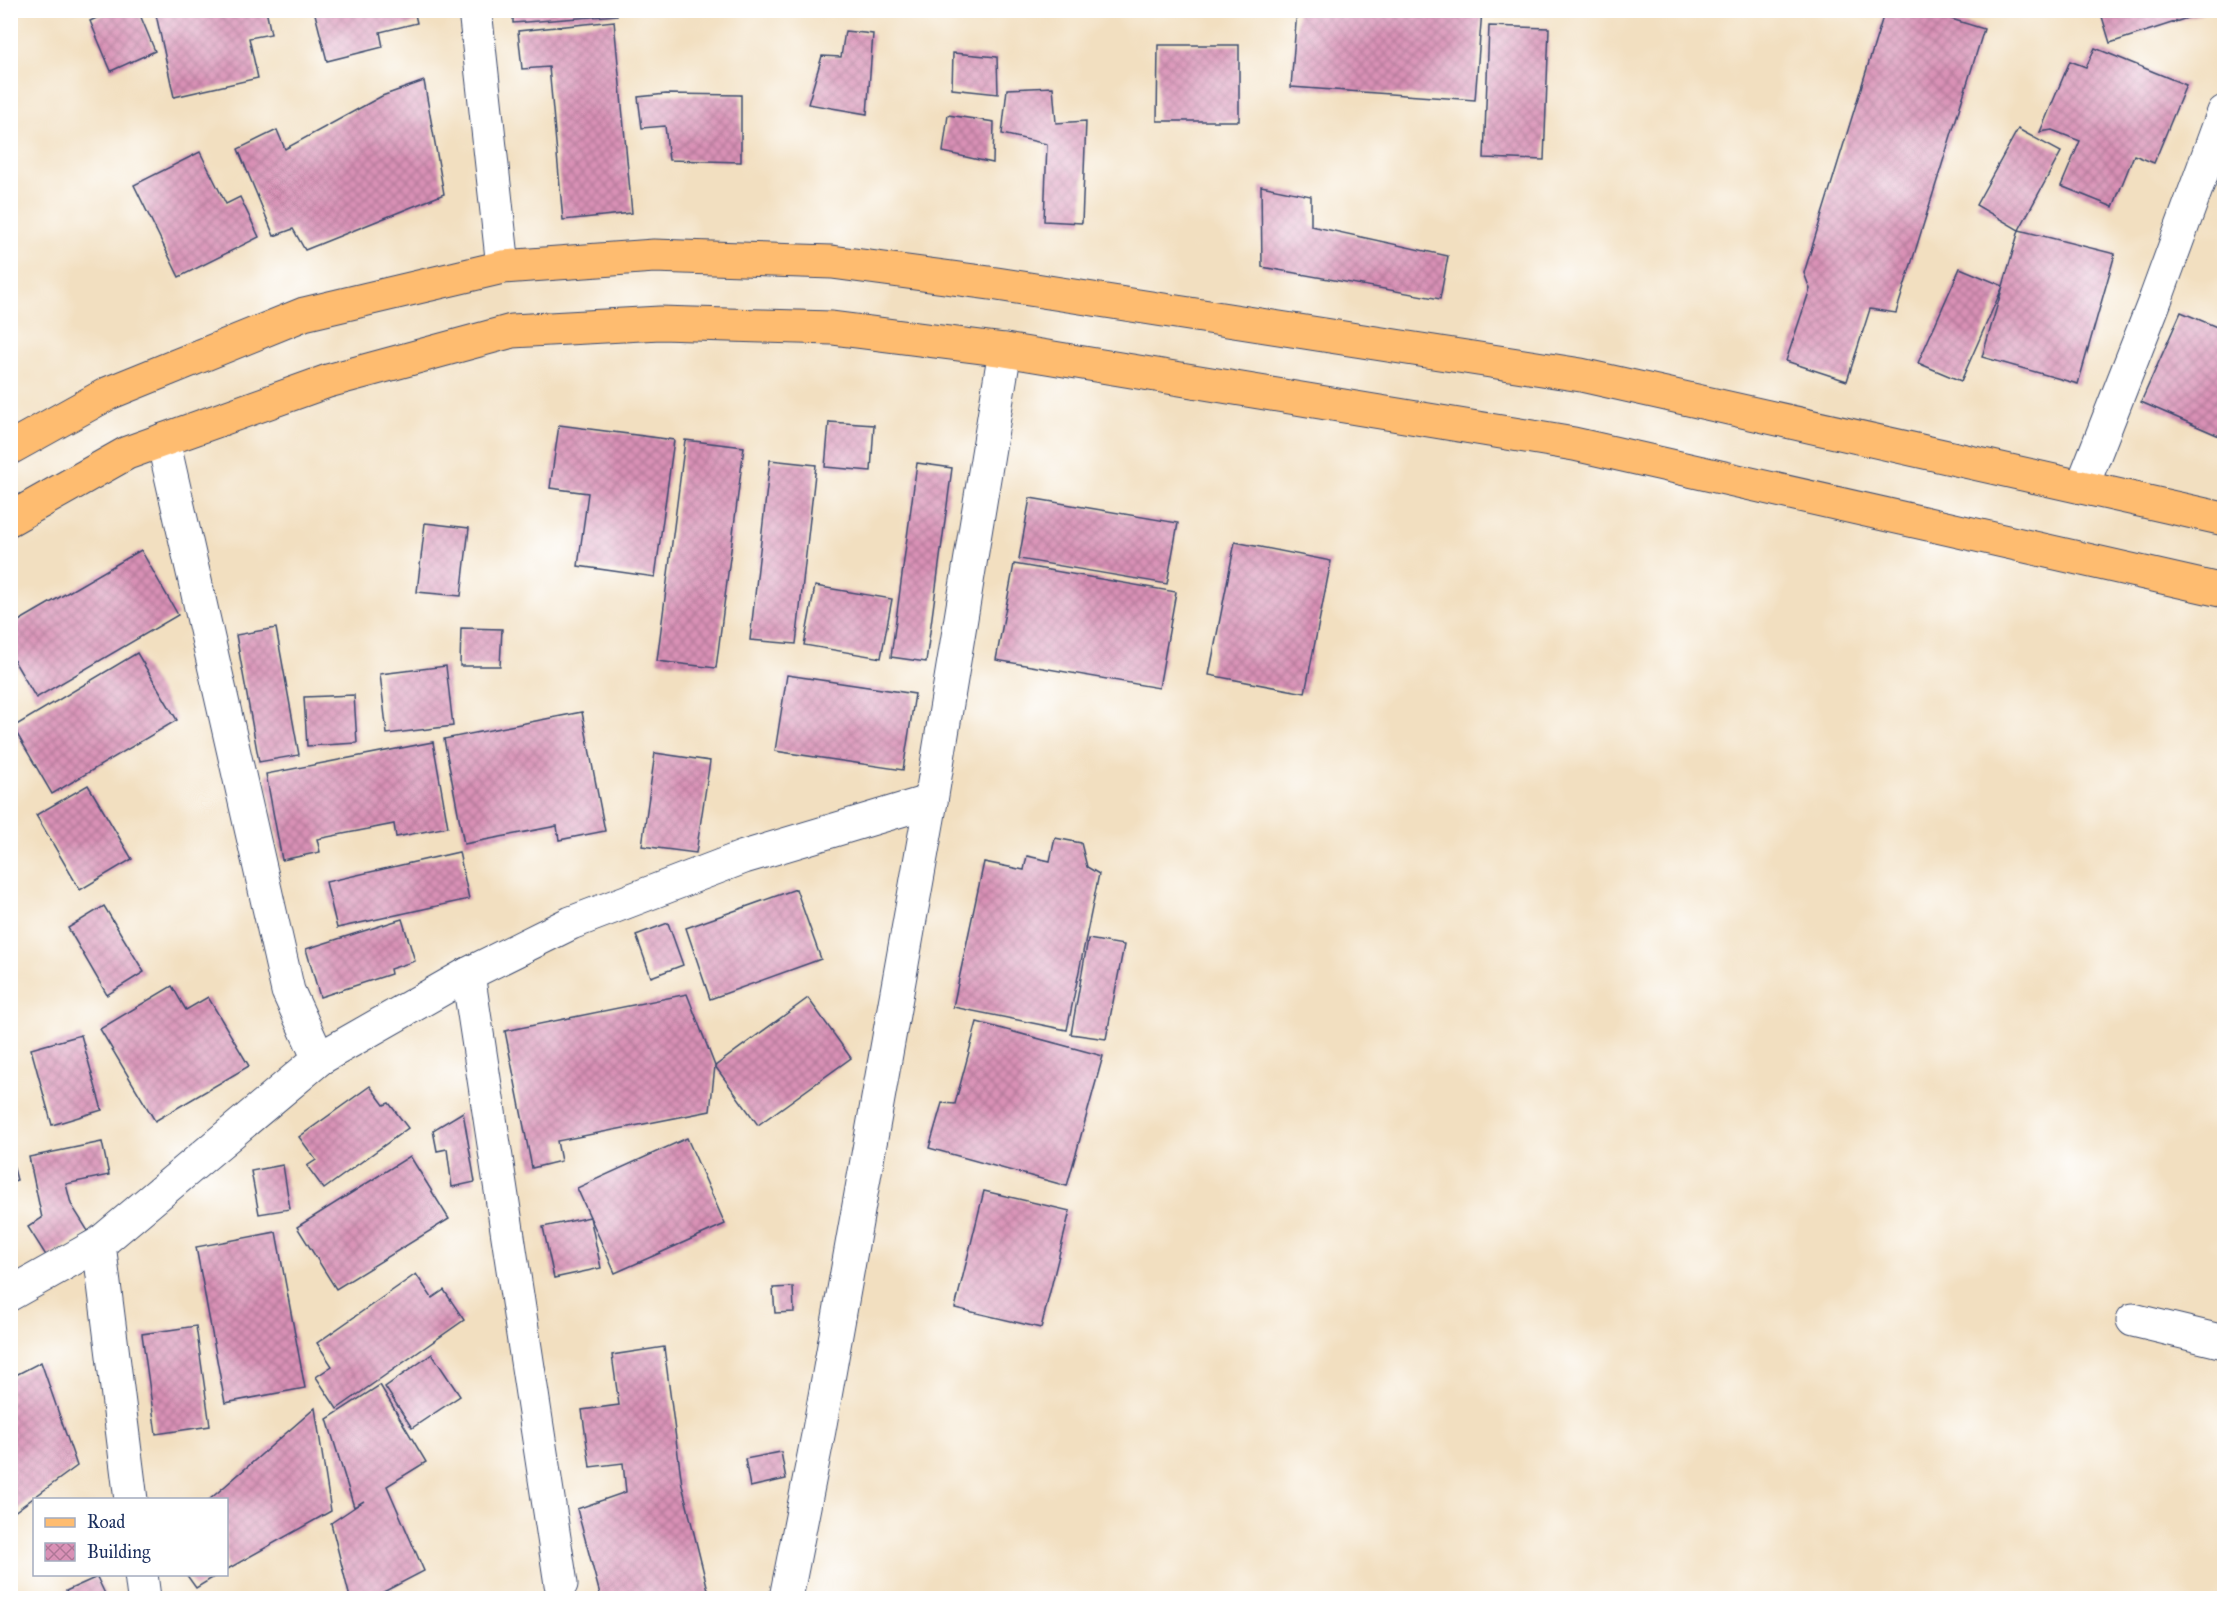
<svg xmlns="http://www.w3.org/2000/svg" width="2235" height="1609" viewBox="0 0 2235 1609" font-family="'IM FELL Great Primer',serif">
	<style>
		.building { fill: url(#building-cross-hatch) }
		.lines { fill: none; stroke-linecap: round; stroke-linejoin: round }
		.minor-casing { stroke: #3b496d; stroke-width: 35 }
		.major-casing { stroke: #3b496d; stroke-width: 35 }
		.minor { stroke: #fff; stroke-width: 33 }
		.major { stroke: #febc70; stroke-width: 33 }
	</style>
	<defs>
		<pattern id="building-cross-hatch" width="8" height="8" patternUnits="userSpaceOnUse" patternTransform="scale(1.5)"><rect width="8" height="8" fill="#d991b6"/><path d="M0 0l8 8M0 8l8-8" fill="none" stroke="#af7797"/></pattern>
	</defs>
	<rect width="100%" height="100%" fill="#fff"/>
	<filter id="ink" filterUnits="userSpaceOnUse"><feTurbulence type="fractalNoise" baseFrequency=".0167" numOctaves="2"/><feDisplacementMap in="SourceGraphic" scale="12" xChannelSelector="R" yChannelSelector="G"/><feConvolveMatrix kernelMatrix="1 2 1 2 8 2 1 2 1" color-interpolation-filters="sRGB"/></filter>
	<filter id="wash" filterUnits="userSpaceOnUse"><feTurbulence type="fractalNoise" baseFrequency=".008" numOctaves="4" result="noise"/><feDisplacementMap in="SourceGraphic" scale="24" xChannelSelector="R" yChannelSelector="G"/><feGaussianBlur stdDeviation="1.35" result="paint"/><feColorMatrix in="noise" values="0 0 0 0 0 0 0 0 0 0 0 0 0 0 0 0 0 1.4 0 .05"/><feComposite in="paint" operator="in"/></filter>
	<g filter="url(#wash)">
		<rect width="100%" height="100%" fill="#f2dfc0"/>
		<g id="blocks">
			<g class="building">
				<path d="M114,10h24l17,41 -44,20 -21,-50z"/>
				<path d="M155,10h111l5,24 -22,4 9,40 -84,19z"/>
				<path d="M314,10h100l3,13 -37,9 3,15 -56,14z"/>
				<path d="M513,10h104v5l-104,8z"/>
				<path d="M1297,10h185l-7,90 -184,-13z"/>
				<path d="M1885,10h37l62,19 -88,284 -26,-4 -23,72 -61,-20 24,-72 -6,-16z"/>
				<path d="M2100,10h109v1l-99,32z"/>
				<path d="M614,21l18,192 -69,7 -14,-153 -27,2 -4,-38z"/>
				<path d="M1489,26l60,2 -5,132 -60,-2z"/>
				<path d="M845,31l28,3 -6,80 -59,-10 14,-48 19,1z"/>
				<path d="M1158,45h81v76h-82z"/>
				<path d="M2095,48l91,37 -32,78 -20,-8 -21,52 -52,-21 19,-45 -28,-11 -12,2 30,-71 16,6z"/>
				<path d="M953,53l44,4 1,37 -46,-5z"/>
				<path d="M424,81l20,113 -139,56 -12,-21 -19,7 -36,-87 39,-19 8,19 97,-53z"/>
				<path d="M1053,87l3,36 30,-2 -4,102 -38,-2 3,-77 -45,-10 5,-45z"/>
				<path d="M666,94l75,1v67l-72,-2 -4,-34 -23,2 -4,-31z"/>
				<path d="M948,115l46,7 -1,41 -50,-11z"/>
				<path d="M2018,129l43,23 -42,78 96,24 -37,130 -96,-27 21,-71 -42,95 -43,-18 42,-95 43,18 16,-56 -43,-25z"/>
				<path d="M200,152l26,52 14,-7 19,40 -80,40 -45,-92z"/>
				<path d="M1261,186l50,10v30l137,30 -8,43 -178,-32z"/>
				<path d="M2181,312l43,18v108l-83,-36z"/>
				<path d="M829,422l45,3 -3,46 -46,-4z"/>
				<path d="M559,425l115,15 -19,137 -77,-11 10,-73 -38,-5z"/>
				<path d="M685,440l59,7 -28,221 -59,-7z"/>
				<path d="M770,460l46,5 -20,179 -46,-4z"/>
				<path d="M917,463l35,5 -26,194 -35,-5z"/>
				<path d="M1030,498l148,25 -11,61 -148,-25z"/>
				<path d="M425,523l44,5 -8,68 -44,-4z"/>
				<path d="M1235,542l96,19 -26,132 -96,-18z"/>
				<path d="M141,550l37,65 -142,83 -26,-44v-28z"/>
				<path d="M1014,564l162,28 -17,96 -163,-28z"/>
				<path d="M815,586l77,13 -11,59 -77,-13z"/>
				<path d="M276,628l23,127 -40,7 -23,-127z"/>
				<path d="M461,628l41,1 -2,37h-40z"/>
				<path d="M137,653l40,67 -125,74 -39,-67z"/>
				<path d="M446,666l7,60 -66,8 -7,-60z"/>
				<path d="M787,675l128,19 -12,76 -128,-19z"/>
				<path d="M354,695l3,48 -50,3 -3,-49z"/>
				<path d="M582,712l23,119 -46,9 -2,-14 -93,18 -20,-105z"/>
				<path d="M433,742l15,85 -52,10 -2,-13 -77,15 3,13 -38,8 -16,-86z"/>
				<path d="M655,753l55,8 -14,92 -54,-7z"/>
				<path d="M88,785l44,74 -52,31 -44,-75z"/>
				<path d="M1055,838l26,5 6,24 12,7 -32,156 -114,-23 31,-145 40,8 3,-14 23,5z"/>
				<path d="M459,852l10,47 -132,29 -11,-46z"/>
				<path d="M796,889l25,70 -111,40 -24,-71z"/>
				<path d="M104,906l40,66 -37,23 -39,-67z"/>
				<path d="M402,919l13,42 -25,8 1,5 -71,23 -14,-48z"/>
				<path d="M668,923l15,42 -32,12 -15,-42z"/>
				<path d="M1088,939l36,6 -18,94 -35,-5z"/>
				<path d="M172,986l14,24 22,-13 41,69 -94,55 -55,-92z"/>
				<path d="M687,994l28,72 93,-68 43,60 -93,67 -43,-59 -5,45 -153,30 4,20 -29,7 -27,-137z"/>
				<path d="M977,1022l126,34 -36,130 -138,-38 13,-45 13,1z"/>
				<path d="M81,1035l21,75 -50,15 -21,-76z"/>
				<path d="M370,1086l14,19 5,-2 19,25 -84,61 -17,-23 9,-6 -17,-23z"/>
				<path d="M463,1112l12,70 -23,5 -5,-38 -10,2 -4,-21z"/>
				<path d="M687,1138l38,86 -110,49 -25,-56 11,51 -47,10 -11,-51 47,-10 -13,-29z"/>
				<path d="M102,1142l7,33 -43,9 5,20 17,27 -41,26 -19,-30 14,-9 -13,-61z"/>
				<path d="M10,1153l7,27 -7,2z"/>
				<path d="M410,1156l39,63 -113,70 -39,-62z"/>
				<path d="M283,1165l7,44 -31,5 -8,-43z"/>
				<path d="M984,1191l86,20 -29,117 -86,-20z"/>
				<path d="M276,1232l29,156 -80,15 -29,-156z"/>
				<path d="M416,1274l16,24 12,-8 20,30 -127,89 -21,-32 16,-11 -15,-23z"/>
				<path d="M793,1287l1,25 -19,1 -2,-25z"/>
				<path d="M196,1326l14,100 -54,8 -14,-100z"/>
				<path d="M664,1347l18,138 28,113h-109l-24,-89 49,-17 -3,-29 -33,4 -8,-57 37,-5 -7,-50z"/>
				<path d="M432,1354l28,42 -48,32 -27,-41z"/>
				<path d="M41,1362l36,104 -67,49v-137z"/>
				<path d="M380,1385l46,77 -39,24 37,85 -52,27h-22l-19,-75 33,-22 -10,6 -27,-88z"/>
				<path d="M315,1408l16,103 -105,59v-70h-17z"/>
				<path d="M781,1452l5,27 -36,8 -5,-28z"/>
				<path d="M186,1574h33l-23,14z"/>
				<path d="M97,1577l10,21h-38l-3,-7z"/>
			</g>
		</g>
	</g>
	<g filter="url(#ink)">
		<use href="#blocks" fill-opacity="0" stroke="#3b496d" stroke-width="1.5"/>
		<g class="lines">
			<defs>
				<g id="minor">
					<path d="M475,10l28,257"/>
					<path d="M163,440l125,551 31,68"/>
					<path d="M2082,487l74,-189 68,-186"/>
					<path d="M468,974l93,610"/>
					<path d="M10,1294l89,-50"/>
					<path d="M2133,1320l91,22"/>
					<path d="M131,1500l-32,-256 220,-185 149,-85 103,-51 173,-66 187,-56 74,-451"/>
					<path d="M141,1574l3,24"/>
					<path d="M786,1598l33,-168 112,-629"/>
				</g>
				<g id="major">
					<path d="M10,448l99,-55 195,-79 199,-47 151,-11 178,6 165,22 584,91 643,144"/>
					<path d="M10,519l117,-66 201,-72 184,-50 148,-8 172,5 173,22 569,94 650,147"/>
				</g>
			</defs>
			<use href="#minor" class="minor-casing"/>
			<use href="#major" class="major-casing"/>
			<use href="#minor" class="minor"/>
			<use href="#major" class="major"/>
		</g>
	</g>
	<rect width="2235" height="1609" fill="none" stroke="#fff" stroke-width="36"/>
	<rect x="33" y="1498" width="195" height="78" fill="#ffffff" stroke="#a4acbf" stroke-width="1.5"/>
	<rect x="45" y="1518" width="30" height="9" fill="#febc70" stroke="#a4acbf" stroke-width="1.5"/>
	<text x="87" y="1528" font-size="18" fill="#1b2f5e">Road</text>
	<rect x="45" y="1543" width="30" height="18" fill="url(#building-cross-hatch)" stroke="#a4acbf" stroke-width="1.5"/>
	<text x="87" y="1558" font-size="18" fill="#1b2f5e">Building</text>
</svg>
